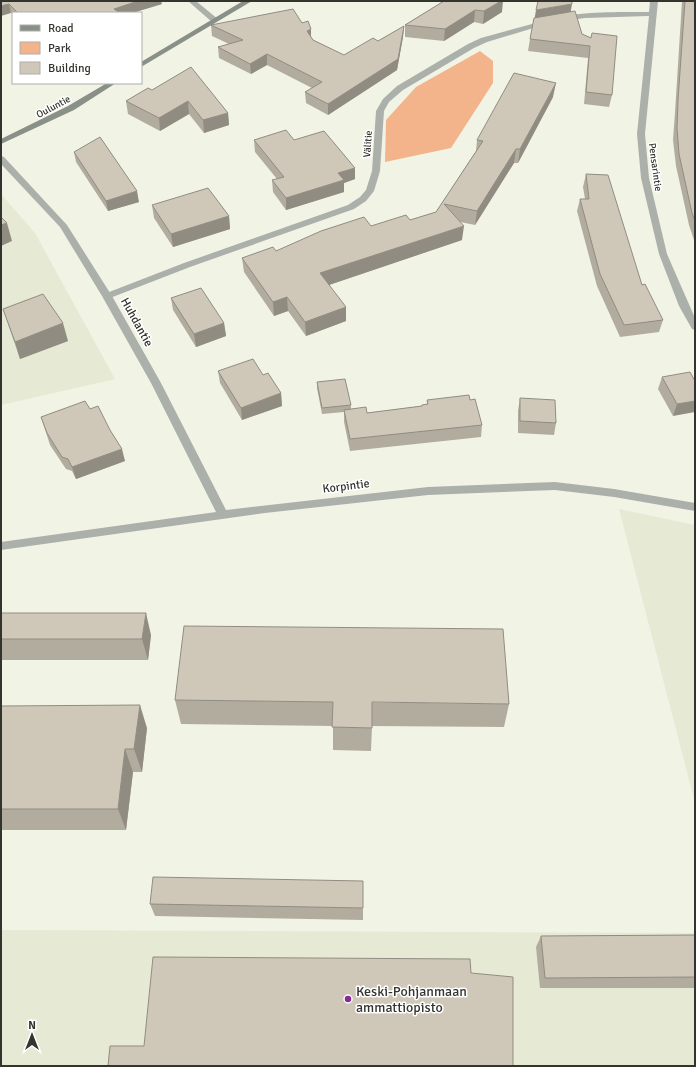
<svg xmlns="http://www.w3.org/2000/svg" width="696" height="1067" viewBox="0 0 696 1067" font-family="Signika,sans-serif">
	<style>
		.built { fill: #e6e9d3 }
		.green { fill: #f3b48b }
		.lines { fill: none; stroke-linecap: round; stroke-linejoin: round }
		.minor { fill: #abb0ab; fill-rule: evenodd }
		.tertiary { fill: #abb0ab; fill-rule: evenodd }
		.secondary { fill: #899088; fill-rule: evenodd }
		.wall { fill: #b2ac9f }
		.shaded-wall { fill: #918c82 }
		.building { fill: #cfc8b9; stroke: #918c82 }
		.poi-dot { fill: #882a94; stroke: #fff; stroke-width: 1.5 }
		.labels { text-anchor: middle; stroke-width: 3; stroke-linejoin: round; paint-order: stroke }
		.far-street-label { font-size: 10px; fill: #33342e; stroke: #fff }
		.street-label { font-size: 12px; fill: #33342e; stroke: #fff }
		.near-poi-label { font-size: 14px; fill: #33342e; stroke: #fff; text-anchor: start }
	</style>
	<rect width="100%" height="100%" fill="#f1f4e4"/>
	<g class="built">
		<path d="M1,194l34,39 80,146 -114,26z"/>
		<path d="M619,509l76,16v278z"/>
		<path d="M1,930l694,3v133h-694z"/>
	</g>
	<path class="green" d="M480,51l13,10v22l-42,65 -66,14 1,-42 30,-33z"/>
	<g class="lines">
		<g class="minor">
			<path d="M188,1h8l23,19 -7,2z"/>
			<path d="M650,1h8l-13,133 4,44 18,76 28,64v12l-3,-1 -13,-23 -20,-52 -18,-76 -4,-44 12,-118 -64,2 -22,3 -4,-2c10,-8 74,-7 90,-7z"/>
			<path d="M543,21l7,2 -63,19 -13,6 -71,42 -14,12 -5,9 -4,60 -6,20 -8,10 -12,8 -164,58 -80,31h-6v-4l80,-31 164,-58 12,-8 6,-7 6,-19 4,-60 7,-12 14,-13 71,-42 13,-6z"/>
		</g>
		<path class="tertiary" d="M1,156l3,1 63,68 45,71 49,87 65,127 202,-23 127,-5 59,7 81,14v8l-81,-14 -59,-7 -127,5 -163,18 -264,37v-8l215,-30 -65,-129 -49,-87 -42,-69 -59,-63z"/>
		<g class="secondary">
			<path d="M243,1h9l-111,66v-5z"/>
			<path d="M107,83h9l-42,27 -73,34v-5l67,-33z"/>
		</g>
	</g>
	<g class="wall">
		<path d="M1,1l161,3 -30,9h-119v2z"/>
		<path d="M444,1l58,11 -19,12 -9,-2 -30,19 -39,-4v-12z"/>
		<path d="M682,1h13v242l-6,-18 -13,-59 -3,-26 2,-28z"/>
		<path d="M571,11l11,23 9,4 21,57 -3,12 -25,-3 4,-46 -60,-7 2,-12 5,-22z"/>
		<path d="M302,23l9,6v8l2,3 31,15 34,-14 26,-15 -1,11 -6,33 -69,45 -22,-12 -1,-11 7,-4 -45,-23 -16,9 -32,-16 -1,-11 11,-3 -17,-8 -1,-11z"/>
		<path d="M152,90l76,23 1,12 -25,8 -15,-19 -29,17 -32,-17 -2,-13z"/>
		<path d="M553,97l-35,66h-4l-39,62 -15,-3 2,18 -133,45 17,36 -40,15 -18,-25 -14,5 -30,-44 -2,-14 34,-7 95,-25 39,-6 26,-8 40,-61 1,-11z"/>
		<path d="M254,140h40l61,28v11l-11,4v9l-58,18 -13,-18 -1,-12 5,-1 -22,-27z"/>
		<path d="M74,152l65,50 -31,9 -32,-49z"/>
		<path d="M586,174l56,111 21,35 -4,12 -39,5 -23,-51 -20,-75 3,-12h5l-2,-12z"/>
		<path d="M152,205l77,11 1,13 -57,18 -19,-29z"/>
		<path d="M171,298l53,25 2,13 -30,11 -23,-37z"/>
		<path d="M3,309l65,32 -48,18z"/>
		<path d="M218,371l45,4 18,18 1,13 -40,14 -22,-37z"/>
		<path d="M662,377l33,4 -22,35 -15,-27z"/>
		<path d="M317,382l34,23v4l16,4 55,-7v-1l5,-1v-4h43l12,25 -1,12 -131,14 -6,-29v-10l-22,2 -5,-26z"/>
		<path d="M520,398l36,25 -2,12 -36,-2v-22z"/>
		<path d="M90,409l20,21 15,31 -49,18 -4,-8 -6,-2 -16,-24 -9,-28z"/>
		<path d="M1,613l150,22 -3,25h-147z"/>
		<path d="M175,700l334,4 -5,23 -132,-1 -1,25 -38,-1v-24l-152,-2z"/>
		<path d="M1,706l146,22 -5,44h-9l-7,58h-124v4h-1z"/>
		<path d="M363,881v39l-208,-4 -5,-12z"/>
		<path d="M695,935v53h-155l-4,-41 5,-11z"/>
	</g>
	<g class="shaded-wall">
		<path d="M138,1h23l1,3 -30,9h-18v-4z"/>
		<path d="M501,1h2l-1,11 -19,12 1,-13z"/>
		<path d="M9,4l2,9 -10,3v-10z"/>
		<path d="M572,4l-2,12 -36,6 2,-12z"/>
		<path d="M475,10l-1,12 -30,19 1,-12z"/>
		<path d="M404,26l-1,11 -6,33 -69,45v-11z"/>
		<path d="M311,29v11l-4,-9z"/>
		<path d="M267,54v11l-16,9 -1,-10z"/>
		<path d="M556,83l-3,14 -35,66 2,-14z"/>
		<path d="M188,101l1,13 -29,17 -1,-13z"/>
		<path d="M228,113l1,12 -25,8 -1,-13z"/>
		<path d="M516,149l-2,14 -39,62 2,-14z"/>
		<path d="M355,168v11l-11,4v9l-58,18v-12l52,-25z"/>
		<path d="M137,191l2,11 -31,9 -2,-10z"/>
		<path d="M229,216l1,13 -57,18 -2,-13z"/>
		<path d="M7,223l5,18 -11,5v-21z"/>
		<path d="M464,226l-2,14 -142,48v-15z"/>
		<path d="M287,297l1,14 -14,5 -1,-14z"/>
		<path d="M346,307v14l-40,15 -1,-14z"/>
		<path d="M63,323l5,18 -48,18 -5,-17z"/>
		<path d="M224,323l2,13 -30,11 -2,-13z"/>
		<path d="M281,393l1,13 -40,14 -1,-12z"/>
		<path d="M695,401v11l-22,4 4,-12z"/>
		<path d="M122,449l3,12 -49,18 -4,-12z"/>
		<path d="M146,613l5,22 -3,25 -6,-21z"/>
		<path d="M140,705l7,23 -5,44 -8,-23z"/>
		<path d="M125,749l8,23 -7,58 -8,-21z"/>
		<path d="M1,828l1,2v4l-1,-1z"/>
	</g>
	<g class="building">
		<path d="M1,1h137l-24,8 6,4h-102l-9,-9 -8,2z"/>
		<path d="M444,1h57l-17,10 -9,-1 -30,19 -40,-4z"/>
		<path d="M538,1h34v3l-36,6z"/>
		<path d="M685,1h10v220l-3,-8 -13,-59 -2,-26 1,-28z"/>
		<path d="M293,9l9,14 6,-2 3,8 -4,2 6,9 31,15 29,-17 5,3 26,-15 -6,33 -70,45 -23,-12 17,-10 -55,-28 -17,10 -32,-17 25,-7 -32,-15z"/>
		<path d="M575,11l7,23 9,4 1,-5 25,3 -5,59 -26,-3 4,-46 -60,-7 4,-21z"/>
		<path d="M191,67l37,46 -25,7 -15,-19 -29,17 -33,-17 22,-13 4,2z"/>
		<path d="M514,73l42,10 -36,66h-4l-39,62 -33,-7 20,22 -144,47 26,34 -41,15 -18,-25 -14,5 -31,-44 31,-11 3,4 45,-20 43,-14 7,9 35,-11 4,5 26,-8 47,-71 -6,-1z"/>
		<path d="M286,130l8,10 30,-9 31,37 -17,5 6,7 -58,18 -14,-18 12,-3 -30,-37z"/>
		<path d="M100,137l37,54 -31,10 -32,-49z"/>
		<path d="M586,174l22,1 34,110 3,-1 18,36 -39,5 -24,-51 -20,-75h9z"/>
		<path d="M208,188l21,28 -58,18 -19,-29z"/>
		<path d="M1,217l6,6 -6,2z"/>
		<path d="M201,288l23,35 -30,11 -23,-36z"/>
		<path d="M43,294l20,29 -48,19 -12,-33z"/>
		<path d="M253,359l10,16 5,-2 13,20 -40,15 -23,-37z"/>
		<path d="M690,372l5,9v20l-18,3 -15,-27z"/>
		<path d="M345,379l6,26 -29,3 -5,-26z"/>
		<path d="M469,395l1,5 5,-1 7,26 -132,14 -6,-29 22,-3 1,6 55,-7v-1l6,-1 -1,-4z"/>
		<path d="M520,398l35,2 1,23 -36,-2z"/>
		<path d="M85,401l5,8 8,-3 12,24 12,19 -50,18 -4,-8 -6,-2 -15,-24 -6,-16z"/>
		<path d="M1,613h145l-4,26h-141z"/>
		<path d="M184,626l319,3 6,75 -137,-2v26l-40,-1 1,-25 -158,-2z"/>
		<path d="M140,705l-6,44h-9l-7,60h-117v-103z"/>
		<path d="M153,877l210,4v27l-213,-4z"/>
		<path d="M695,935v42l-150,1 -4,-42z"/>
		<path d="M153,957l317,2 1,14 42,4v89h-405l2,-20h34z"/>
	</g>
	<circle class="poi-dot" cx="348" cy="999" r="4"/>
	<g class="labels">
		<g class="far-street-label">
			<text transform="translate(53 106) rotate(-28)" y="4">Ouluntie</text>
			<text transform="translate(367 144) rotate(-86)" y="4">Välitie</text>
			<text transform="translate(656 167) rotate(82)" y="4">Pensarintie</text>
		</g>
		<g class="street-label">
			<text transform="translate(137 322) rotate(61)" y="4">Huhdantie</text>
			<text transform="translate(346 486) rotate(-7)" y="4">Korpintie</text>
		</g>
		<g class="near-poi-label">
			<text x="356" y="996">Keski-Pohjanmaan<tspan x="356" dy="16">ammattiopisto</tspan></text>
		</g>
	</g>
	<rect width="696" height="1067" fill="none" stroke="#33342e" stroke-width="4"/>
	<rect x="12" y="12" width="130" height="72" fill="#ffffff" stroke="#adaeab"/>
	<rect x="20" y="25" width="20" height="6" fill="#899088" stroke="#adaeab"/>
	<text x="48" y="32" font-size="12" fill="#33342e">Road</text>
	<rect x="20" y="42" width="20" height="12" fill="#f3b48b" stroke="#adaeab"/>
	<text x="48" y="52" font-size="12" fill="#33342e">Park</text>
	<rect x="20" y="62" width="20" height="12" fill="#cfc8b9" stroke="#adaeab"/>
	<text x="48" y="72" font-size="12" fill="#33342e">Building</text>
	<g transform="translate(32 1035)" stroke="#ffffff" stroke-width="3" paint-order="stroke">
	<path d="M0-3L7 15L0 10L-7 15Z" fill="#33342e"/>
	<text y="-6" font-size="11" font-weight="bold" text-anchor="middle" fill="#33342e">N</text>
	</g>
</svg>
